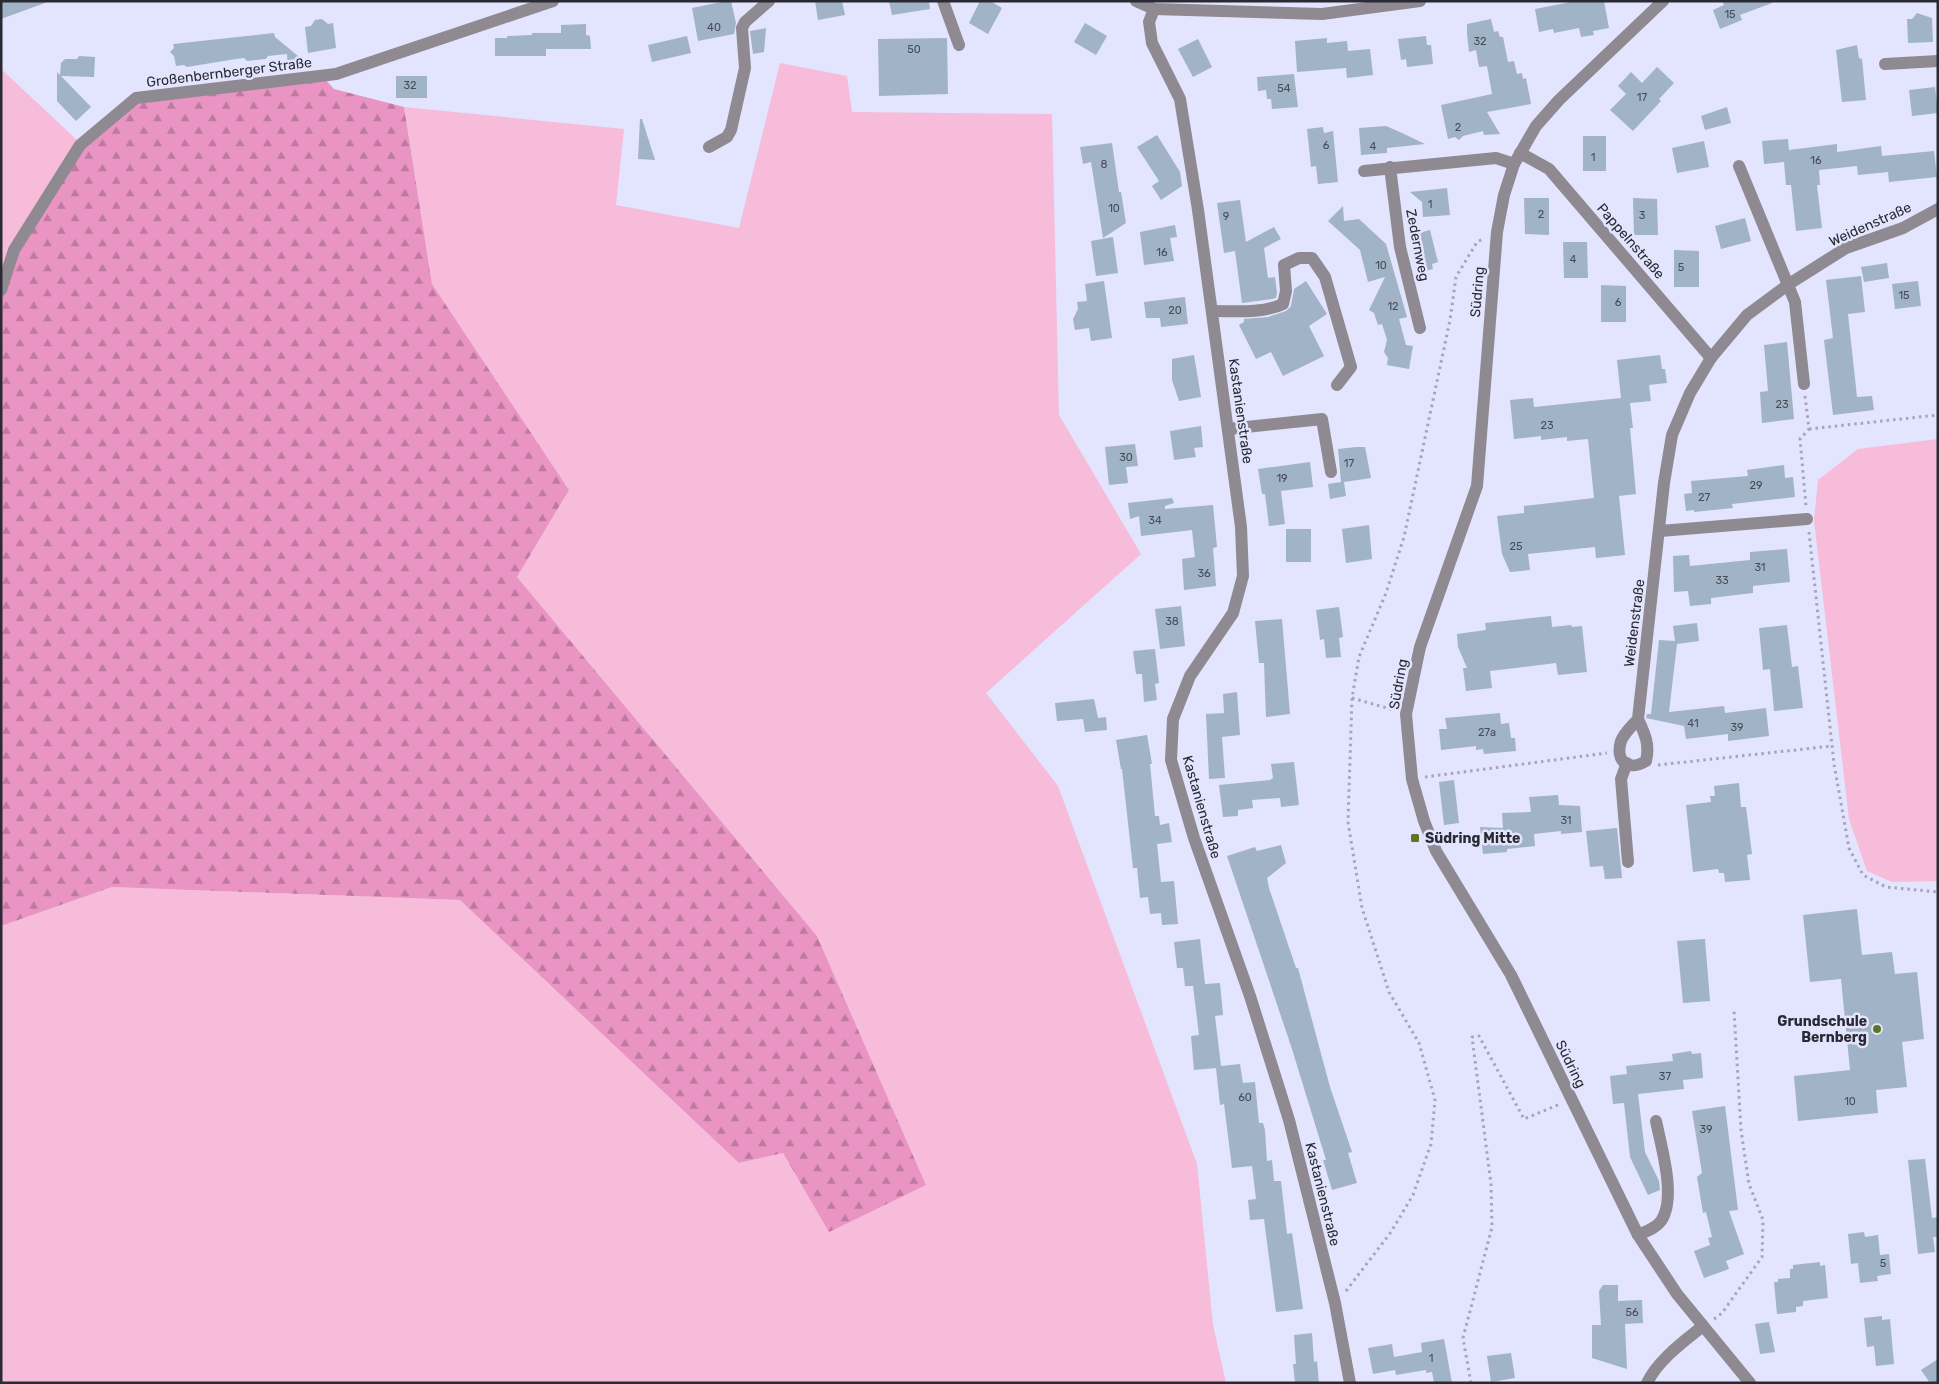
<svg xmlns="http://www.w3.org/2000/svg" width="1939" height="1384" viewBox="0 0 1939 1384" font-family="Rubik,sans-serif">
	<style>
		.grass { fill: #f6bcda }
		.forest { fill: url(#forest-firs) }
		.building { fill: #a1b3c6 }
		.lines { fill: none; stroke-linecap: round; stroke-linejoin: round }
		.path { stroke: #a4a5b9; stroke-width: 3; stroke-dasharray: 2.5 4; stroke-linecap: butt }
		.minor { stroke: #8f8992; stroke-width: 12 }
		.poi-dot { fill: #5e7526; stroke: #e3e4fe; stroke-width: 2 }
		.labels { text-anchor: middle; stroke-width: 5; stroke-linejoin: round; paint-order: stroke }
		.number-label { font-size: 11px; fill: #474c58 }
		.street-label { font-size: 14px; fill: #292a33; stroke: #e3e4fe }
		.poi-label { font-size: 14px; font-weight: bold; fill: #292a33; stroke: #e3e4fe; text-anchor: start }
	</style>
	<defs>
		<pattern id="forest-firs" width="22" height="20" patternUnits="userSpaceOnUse" patternTransform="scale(1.25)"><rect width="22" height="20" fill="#e994c3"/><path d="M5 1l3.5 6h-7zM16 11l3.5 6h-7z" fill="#bd799f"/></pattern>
	</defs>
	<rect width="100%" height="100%" fill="#e3e4fe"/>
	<g class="grass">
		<path d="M780,63l67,13 5,36 200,2 7,301 82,139 -155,139 72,93 139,378 16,161 13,58h-1225v-457l111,-39 348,13 279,263 44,-10 46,78 97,-46 -109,-249 -300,-359 52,-87 -137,-206 -28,-177 220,22 -8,76 123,23z"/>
		<path d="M1,69l77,72 -77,138z"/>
		<path d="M1938,439v442l-46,1 -25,-11 -18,-52 -35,-298 4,-41 40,-31z"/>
	</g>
	<path class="forest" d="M324,78l10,11 70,18 28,177 137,206 -52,87 300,359 109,249 -97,47 -46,-79 -44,10 -279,-263 -348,-13 -111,39v-628l15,-45 66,-106 54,-45z"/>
	<g class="building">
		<path d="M1,1h44v2l-44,16z"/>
		<path d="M726,1h5l5,22 -2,11 -36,7 -6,-33z"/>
		<path d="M815,1h27l3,14 -27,5z"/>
		<path d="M889,1h40l1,8 -38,6z"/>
		<path d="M980,1h10l12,7 -14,26 -19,-11z"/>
		<path d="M1576,1h28l5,27 -16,3 1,4 -13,2 -2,-9 -25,5 -1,-4 -14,3 -4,-23z"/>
		<path d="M1722,1h50v2l-32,12 2,5 -22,9 -7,-19 11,-5z"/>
		<path d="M1917,13l15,5 1,24 -25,1 -1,-24h5z"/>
		<path d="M322,19l6,5 5,-1 3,25 -28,5 -3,-26 6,-1 4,-6z"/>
		<path d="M1491,19l3,13 4,-1 2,6h3l5,25 6,-1 3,13 5,-1 1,6 3,-1 5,26 -44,8 13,22 -16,1 -1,-4 -20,5 -4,4 -4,-3 -7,2 -7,-34 51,-11 -5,-28 -8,1 -3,-17 -7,2 -2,-18v-10z"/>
		<path d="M1085,23l22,13 -11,19 -22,-13z"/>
		<path d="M586,24v11l4,1 1,13h-45v7h-51v-18h12v-2l25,-1v-2h29v-8z"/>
		<path d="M766,28l-2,24 -11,2 -3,-23z"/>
		<path d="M274,33l1,4 35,29 -22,3 -1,-15 -19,2 -2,3 -19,2 -3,-3 -8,1 -49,8 -3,-2 -8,1 -2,-10 -4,-4 4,-4 -1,-4z"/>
		<path d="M687,36l4,17 -39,9 -4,-17z"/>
		<path d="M1426,36l1,9h4l2,19 -26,3 -1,-8 -5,1 -3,-21z"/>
		<path d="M947,38l1,56 -69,2 -1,-57z"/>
		<path d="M1327,38v5l20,-2 1,10 22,-2 3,26 -26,3 -1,-10 -49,4 -2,-31z"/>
		<path d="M1198,39l14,28 -19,10 -15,-28z"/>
		<path d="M1857,45l2,13 3,1 4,41 -24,2 -6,-52z"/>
		<path d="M79,56l16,1 -1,20 -33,-1 30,31 -15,14 -19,-20v-29l3,3 1,-12 4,-4h12z"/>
		<path d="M1657,67l17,16 -15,16 2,2 -28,30 -23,-21 16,-16 -8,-8 13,-14 11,11z"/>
		<path d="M1294,74l4,33 -26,2 -1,-10h-4l-1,-9 -8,1 -1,-14z"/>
		<rect x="396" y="76" width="31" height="22"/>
		<path d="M1935,87l3,26 -26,3 -3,-26z"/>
		<path d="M1727,107l4,16 -26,7 -4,-14z"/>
		<path d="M640,119h2l13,41 -17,-1z"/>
		<path d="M1386,126l16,7 23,11 -38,4v5l-26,2 -2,-27z"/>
		<path d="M1323,127l1,6 9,-2 5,51 -20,2 -2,-18 -5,1 -4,-38z"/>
		<path d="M1157,135l23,37 2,14 -21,14 -9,-14 7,-5 -22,-34z"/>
		<rect x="1583" y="136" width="23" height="35"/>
		<path d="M1788,139l1,11 48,-6v8l44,-6 1,10 52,-5 3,26 -48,5 -1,-10 -30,3 -1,-9 -38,4 1,15h-3l5,43 -26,3 -5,-46h-5l-2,-23 -20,2 -2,-23z"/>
		<path d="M1704,141l5,26 -32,6 -5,-25z"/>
		<path d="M1112,143l7,49h2l5,31 -23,15 -12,-76 -8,2 -3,-17z"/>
		<path d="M1447,188l3,27 -27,2 -1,-15 -12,-10z"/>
		<path d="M1524,198h25v37l-24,-1z"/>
		<path d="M1633,198l24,1 1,36h-24z"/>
		<path d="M1240,200l6,42 28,-15 7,12 -17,9 4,30 7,-1 2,16 -1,5 -4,1 -30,4 -7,-52 -11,2 -7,-50z"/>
		<path d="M1343,206l1,15 15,-2 27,25 21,73 -8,2 7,26 7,1 -4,23 -22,-4 1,-7 -4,-6 3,-12 -5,-16 -4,1 -4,-12 -5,-3 16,-33 -17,5 -8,-32 -32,-29z"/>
		<path d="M1745,218l6,23 -30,8 -6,-23z"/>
		<path d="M1175,225l2,12 -7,1 4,23 -30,4 -4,-33z"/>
		<path d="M1430,230l8,32 -6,2 1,5 -12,3 -5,-38z"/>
		<path d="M1113,237l5,36 -22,3 -5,-35z"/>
		<path d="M1563,242h24l1,36h-24z"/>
		<path d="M1674,250l25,1v36h-25z"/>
		<path d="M1887,263l2,15 -25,4 -3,-15z"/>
		<path d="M1861,276l4,36 -17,2 9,83 15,-1 2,14 -41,5 -9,-75 9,-2 -7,-58z"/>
		<path d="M1104,281l8,57 -21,3 -2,-13 -14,2 -2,-11 5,-10 -1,-7 10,-1 -2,-17z"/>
		<path d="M1306,281l21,33 -18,12 15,30 -41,20 -12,-24 -15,7 -17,-34 5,-3v-3l24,-2 18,-6 5,-5 3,-17z"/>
		<path d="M1918,281l3,25 -26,3 -3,-25z"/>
		<path d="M1601,285l25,1v36h-25z"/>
		<path d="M1185,297l3,27 -27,3 -1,-9h-14l-2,-16z"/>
		<path d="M1787,342l7,77 -32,4 -2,-31 8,-1 -4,-46z"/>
		<path d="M1194,355l7,42 -22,4 -7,-21v-21z"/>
		<path d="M1660,355l2,14h3l2,14 -18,2 2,16 -21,2 3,25h-3l6,66 -17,2 6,59 -29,3 -1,-11 -67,7 2,16 -20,2 -8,-18 -5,-38 27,-3v-7l70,-8 -6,-59 -21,2v-4l-26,3v-4l-27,3 -4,-39 23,-2 1,9 87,-9 -4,-38z"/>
		<path d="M1201,426l2,21 -9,1 2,9 -22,3 -4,-29z"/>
		<path d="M1135,444l3,22 -12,1 2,16 -19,2 -4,-38z"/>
		<path d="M1356,447h9l6,31 -27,4 2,14 -16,3 -2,-15 13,-2 -3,-33z"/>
		<path d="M1310,462l3,25 -32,4 4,33 -16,2 -4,-32h-3l-4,-25z"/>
		<path d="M1784,465l1,13 8,-1 2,20 -63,7 1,4 -39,4v-2l-8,1 -2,-17 8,-1 -1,-12 57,-5 -1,-6z"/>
		<path d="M1172,498l2,5 -9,3v3l48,-4 4,42 -4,1 3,38 -32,4 -2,-31 13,-2 -3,-27 -51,6 -2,-20 -9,3 -2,-16z"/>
		<path d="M1369,525l3,34 -26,4 -4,-34z"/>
		<rect x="1286" y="529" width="25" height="33"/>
		<path d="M1787,549l3,33 -37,4v7l-42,5v6l-21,2 -2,-15 -14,1 -1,-36 16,-1 1,11 60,-6v-8z"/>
		<path d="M1181,606l4,40 -25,3 -5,-40z"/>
		<path d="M1339,607l4,30 -4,1 2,19 -15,1 -2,-19 -4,1 -4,-30z"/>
		<path d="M1551,616l1,11 19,-2 1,2 10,-1 5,46 -29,3 -2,-12 -66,8 2,17 -26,3 -3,-23h4l-9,-21 -1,-13 29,-4 -1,-7z"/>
		<path d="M1282,619l8,95 -24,3 -2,-54h-5l-4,-42z"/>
		<path d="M1697,623l2,18 -22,3 -8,68 55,-6 1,7 41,-5 3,28 -41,5v-7l-42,5 -2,-13 -38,-8 1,-4h4l8,-74 16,1 -2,-15z"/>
		<path d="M1787,625l5,42 6,-1 5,42 -29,3 -4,-42 -7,1 -4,-42z"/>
		<path d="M1155,649l4,34 -4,1 2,16 -13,2 -2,-28h-6l-3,-23z"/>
		<path d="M1237,692l3,43 -18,2 3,41 -16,1 -3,-65 18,-1 -1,-19z"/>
		<path d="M1094,699l4,19 8,-1 1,13 -22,2 -2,-13 -26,2 -2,-18z"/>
		<path d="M1500,713l1,11 8,-1 2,15h4l1,13 -32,3 -1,-5 -7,1v-4l-35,4 -2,-21h8l-2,-11z"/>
		<path d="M1147,735l5,29h-2l5,52h4l1,9 9,-2 3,19 -15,2 4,38 13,-1 4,43 -16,1 -1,-12 -11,1 -2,-17 -8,1 -3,-30h-4l-11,-99h-1l-5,-29z"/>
		<path d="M1294,762l5,43 -18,2 -1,-9 -28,2 1,8 -15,2v6l-15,1 -4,-32 51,-5 3,-2 -2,-14z"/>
		<path d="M1454,780l5,43 -15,2 -5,-43z"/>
		<path d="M1739,783l2,24h5l6,47 -5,1 3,25 -25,2 -1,-9h-5l-1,-4 -25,3 -7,-67 25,-3 -1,-6h5l-1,-10z"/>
		<path d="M1558,795l1,10 21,1 2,26 -21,2v-3l-27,3 1,12 -28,3v3l-24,2 -3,-27 23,1 -1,-15 29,-1 -2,-15z"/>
		<path d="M1617,828l5,50 -17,1 -2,-13 -13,1 -4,-36z"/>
		<path d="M1281,845l5,18 -19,15 2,10 27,80h2l32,119 22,65 -4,1 9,30 -25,7 -9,-30h3l-34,-111 -65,-193 28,-9 2,4z"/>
		<path d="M1857,909l5,46 30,-3 3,22 22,-2 7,67 -22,3 5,45 -31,3 2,23 -80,8 -4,-45 56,-6 -9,-91 -31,3 -7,-67z"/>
		<path d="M1200,939l5,45 15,-1 3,32 -8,1 6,50 19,-2 3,19 12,-1 4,41h4l2,7 2,31 5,-1 2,21h7l6,53 5,-1 11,76 -27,3 -12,-93 -14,1 -2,-20 8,-1 -4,-33 -20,2 -8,-64 -4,1 -4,-37 -22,2 -3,-34 8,-1 -6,-49h-8l-2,-18h-6l-3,-26z"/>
		<path d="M1705,939l5,62 -27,2 -6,-62z"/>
		<path d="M1691,1051l1,3 9,-1 2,25 -20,2 1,9 -46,5 7,58 14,29 1,9 -12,5 -18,-38 -6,-54 -11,1 -3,-28 17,-2 -1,-8 47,-5 -1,-7z"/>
		<path d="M1725,1106l13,104 -9,1 15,43 -18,7 3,8 -25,9 -10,-27 16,-6 -2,-7 4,-1 -6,-25 -3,1 -6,-36 5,-4 -10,-62z"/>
		<path d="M1925,1159l7,59 6,-1v20h-5l2,15 -17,2 -10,-94z"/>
		<path d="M1864,1232l1,5 13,-2 2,20 9,-1 2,20 -14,2 1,5 -18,2 -2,-20 -7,1 -3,-30z"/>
		<path d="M1820,1262v4l5,-1 3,33 -25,3v5l-7,1v5l-19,2 -3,-32h4v-3l12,-1v-9h3v-4z"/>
		<path d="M1603,1285h15v16l24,-1 1,23 -18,1 2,45 -35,-11v-33h9l-2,-34z"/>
		<path d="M1882,1316v4l8,-1 4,45 -18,2 -2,-20 -7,1 -3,-29z"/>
		<path d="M1769,1322l6,30 -15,2 -5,-30z"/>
		<path d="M1312,1333l2,29 3,-1 2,22h-24l-2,-19h3l-2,-29z"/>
		<path d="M1444,1339l8,44h-18l-2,-11 -6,1v-3l-30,5 -1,-5 -22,4 -5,-26 24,-4 2,13 28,-5 -1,-9z"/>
		<path d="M1511,1353l4,25 -24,4 -4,-26z"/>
		<path d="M1938,1359v24h-8l-9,-13z"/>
	</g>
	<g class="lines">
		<g class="path">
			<path d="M1805,396l4,33 -9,10 6,67"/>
			<path d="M1809,429l129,-14"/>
			<path d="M1809,532l25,232 15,84 14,27 23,12 52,5"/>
			<path d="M1352,698l42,12"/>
			<path d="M1658,765l174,-19"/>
			<path d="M1425,777l182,-24"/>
			<path d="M1346,1291l45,-59 22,-37 18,-51 4,-44 -16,-57 -30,-51 -27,-84 -14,-86 4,-124 7,-41 27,-64 18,-56 46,-217 6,-43 21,-35 6,-3"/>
			<path d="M1714,1319l8,-6 40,-56 1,-37 -14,-36 -8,-54 -7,-120"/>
			<path d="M1471,1383l-8,-45 29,-111 -1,-43 -19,-147 7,-1 45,83 36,-15"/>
		</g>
		<g class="minor">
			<path d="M943,1l16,44"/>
			<path d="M1136,1l18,8 168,5 98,-13"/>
			<path d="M1663,1l-104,99 -23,26 -22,38 -10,31 -7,37 -20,254 -57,161 -14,67 6,65 12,42 12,30 75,124 127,260 39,59 73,89"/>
			<path d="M1154,9l-5,13 3,21 28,56 18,111 43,317 2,49 -10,37 -43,63 -17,43 -2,41 23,78 56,158 39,124 46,183 15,80"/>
			<path d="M1885,64l53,-3"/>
			<path d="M709,147l18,-10 4,-7 14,-62 -3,-40 3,-6 24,-21"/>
			<path d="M1520,153l29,16 162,189"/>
			<path d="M1739,166l56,136 9,82"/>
			<path d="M1390,167l10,80 20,81"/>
			<path d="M1364,171l132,-13 18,6"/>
			<path d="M1,290l13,-40 66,-105 56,-47 200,-24 217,-73"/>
			<path d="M1212,311c23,0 49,3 71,-7l3,-13 -2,-26 15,-7h13l13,19 26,90 -14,18"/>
			<path d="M1228,429l94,-10 9,53"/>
			<path d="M1660,531l147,-12"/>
			<path d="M1638,719c-5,6 -14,14 -17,22 -6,20 7,31 25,20 4,-16 -1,-27 -8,-42l26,-236 8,-48 18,-42 21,-35 36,-43 42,-31 57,-36 57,-20 35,-19"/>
			<path d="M1627,763l-6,16 7,83"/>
			<path d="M1638,1235c8,-4 17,-6 23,-14 16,-23 0,-75 -5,-100"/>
			<path d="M1647,1383c11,-23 36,-41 56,-57"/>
		</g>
	</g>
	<g class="poi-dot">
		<rect x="1410" y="833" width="10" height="10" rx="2.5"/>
		<circle cx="1877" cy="1029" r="5"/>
	</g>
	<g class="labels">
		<g class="number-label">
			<text x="1730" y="18">15</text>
			<text x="714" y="31">40</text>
			<text x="1480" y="45">32</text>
			<text x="914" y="53">50</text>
			<text x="410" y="89">32</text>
			<text x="1284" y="92">54</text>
			<text x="1642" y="101">17</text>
			<text x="1458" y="131">2</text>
			<text x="1326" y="149">6</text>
			<text x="1373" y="150">4</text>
			<text x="1593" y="161">1</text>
			<text x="1816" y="164">16</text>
			<text x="1104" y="168">8</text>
			<text x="1430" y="208">1</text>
			<text x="1114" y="212">10</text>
			<text x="1541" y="218">2</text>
			<text x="1642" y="219">3</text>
			<text x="1226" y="220">9</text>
			<text x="1162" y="256">16</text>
			<text x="1573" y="263">4</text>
			<text x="1381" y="269">10</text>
			<text x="1681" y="271">5</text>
			<text x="1904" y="299">15</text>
			<text x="1618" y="306">6</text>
			<text x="1393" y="310">12</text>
			<text x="1175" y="314">20</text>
			<text x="1782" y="408">23</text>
			<text x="1547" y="429">23</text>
			<text x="1126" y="461">30</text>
			<text x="1349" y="467">17</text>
			<text x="1282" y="482">19</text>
			<text x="1756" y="489">29</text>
			<text x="1704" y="501">27</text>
			<text x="1155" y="524">34</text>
			<text x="1516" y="550">25</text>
			<text x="1760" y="571">31</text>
			<text x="1204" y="577">36</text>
			<text x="1722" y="584">33</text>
			<text x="1172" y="625">38</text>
			<text x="1693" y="727">41</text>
			<text x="1737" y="731">39</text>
			<text x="1487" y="736">27a</text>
			<text x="1566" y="824">31</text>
			<text x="1665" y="1080">37</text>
			<text x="1245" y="1101">60</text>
			<text x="1850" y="1105">10</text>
			<text x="1706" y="1133">39</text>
			<text x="1883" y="1267">5</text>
			<text x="1632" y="1316">56</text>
			<text x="1431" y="1362">1</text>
		</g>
		<g class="street-label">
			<text transform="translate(229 72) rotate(-7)" y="5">Großenbernberger Straße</text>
			<text transform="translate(1870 224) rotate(-24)" y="5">Weidenstraße</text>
			<text transform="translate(1631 241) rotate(49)" y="5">Pappelnstraße</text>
			<text transform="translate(1418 245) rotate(79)" y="5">Zedernweg</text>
			<text transform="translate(1477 292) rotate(-85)" y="5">Südring</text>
			<text transform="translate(1241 411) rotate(82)" y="5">Kastanienstraße</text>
			<text transform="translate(1634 623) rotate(-83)" y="5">Weidenstraße</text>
			<text transform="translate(1398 684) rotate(-80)" y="5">Südring</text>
			<text transform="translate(1202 807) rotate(74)" y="5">Kastanienstraße</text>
			<text transform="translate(1571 1064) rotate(64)" y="5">Südring</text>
			<text transform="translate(1323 1194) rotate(76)" y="5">Kastanienstraße</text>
		</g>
		<g class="poi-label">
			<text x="1425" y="843">Südring Mitte</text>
			<text x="1867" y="1026" text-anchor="end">Grundschule<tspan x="1867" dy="16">Bernberg</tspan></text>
		</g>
	</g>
	<rect width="1939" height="1384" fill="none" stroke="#292a33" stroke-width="5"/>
</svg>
